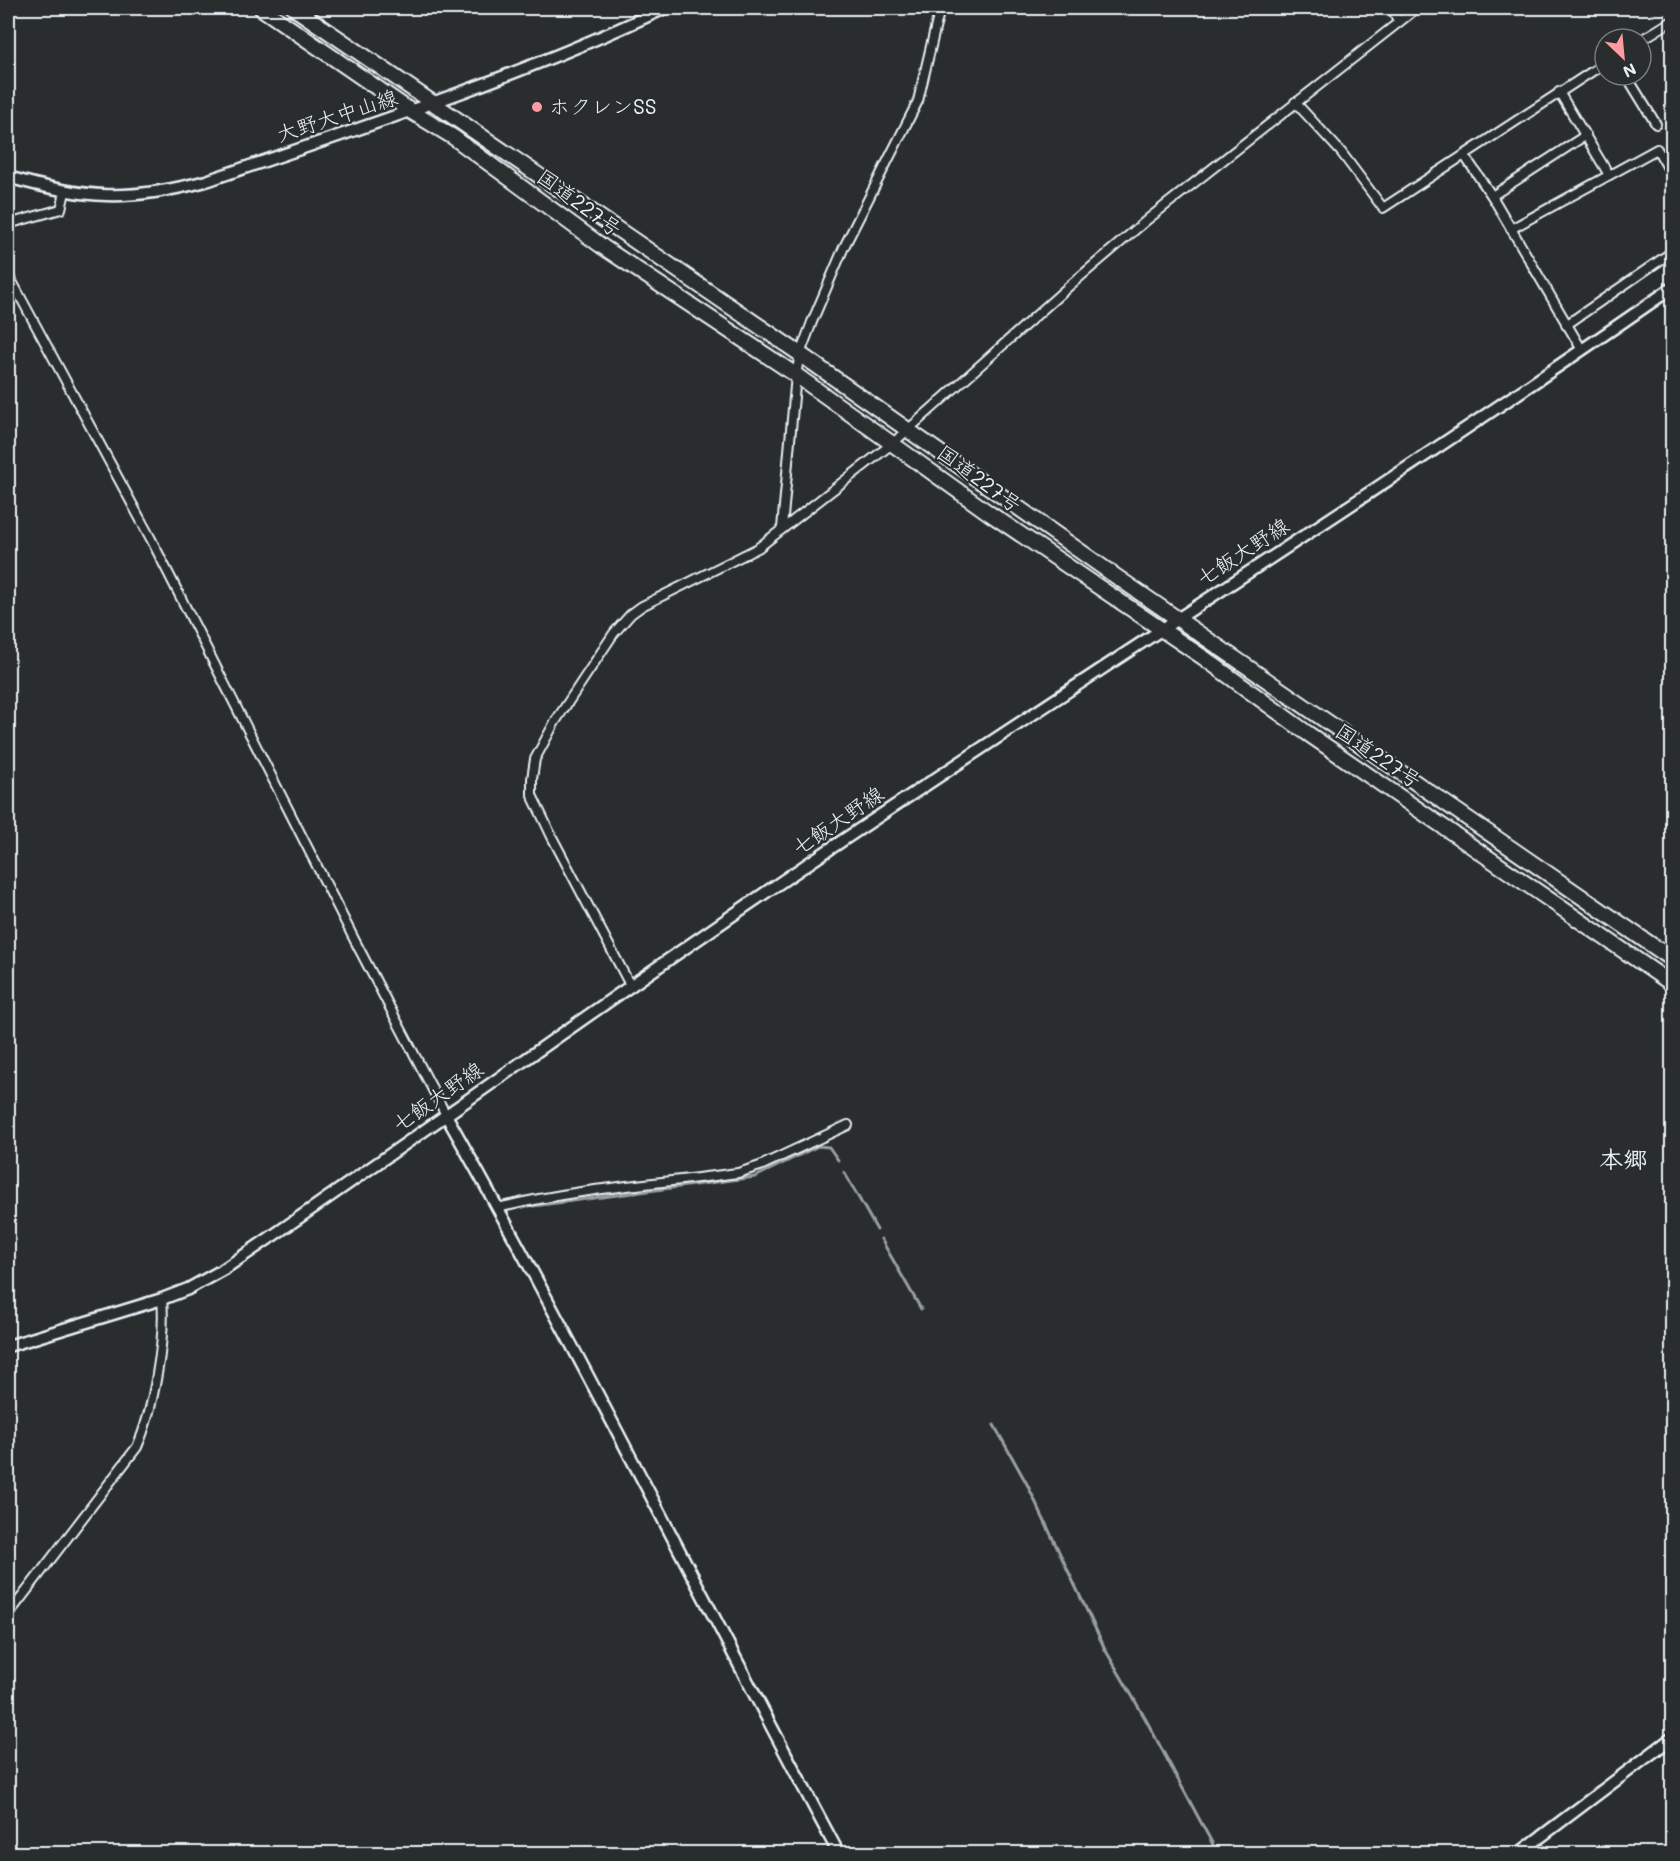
<svg xmlns="http://www.w3.org/2000/svg" width="1680" height="1861" viewBox="0 0 1680 1861" font-family="Mali,'Klee One',sans-serif">
	<style>
		.lines { fill: none; stroke-linecap: round; stroke-linejoin: round }
		.stream { stroke: #989fa3; stroke-width: 3 }
		.street-casing { stroke: #e8f1f8; stroke-width: 12 }
		.secondary-casing { stroke: #e8f1f8; stroke-width: 15 }
		.highway-casing { stroke: #e8f1f8; stroke-width: 18 }
		.street { stroke: #2a2d2e; stroke-width: 8 }
		.secondary { stroke: #2a2d2e; stroke-width: 10 }
		.highway { stroke: #2a2d2e; stroke-width: 14 }
		.poi-dot { fill: #ff9aa2; stroke: #2a2d2e; stroke-width: 2 }
		.labels { text-anchor: middle; stroke-width: 4.5; stroke-linejoin: round; paint-order: stroke }
		.poi-label { font-size: 21px; fill: #e8f1f8; stroke: #2a2d2e; text-anchor: start }
		.street-label { font-size: 21px; fill: #e8f1f8; stroke: #2a2d2e }
		.quarter-label { font-size: 24px; font-weight: bold; fill: #e8f1f8; stroke: #2a2d2e }
	</style>
	<rect width="100%" height="100%" fill="#2a2d2e"/>
	<filter id="ink" filterUnits="userSpaceOnUse"><feTurbulence type="fractalNoise" baseFrequency=".0167" numOctaves="2"/><feDisplacementMap in="SourceGraphic" scale="12" xChannelSelector="R" yChannelSelector="G"/><feConvolveMatrix kernelMatrix="1 2 1 2 8 2 1 2 1" color-interpolation-filters="sRGB"/></filter>
	<g filter="url(#ink)">
		<g class="lines">
			<g class="stream">
				<path d="M844,1172l33,58"/>
				<path d="M533,1206l222,-29 63,-31 11,1 9,13"/>
				<path d="M881,1239l40,70"/>
				<path d="M994,1425l33,59 79,167 39,67 73,136"/>
			</g>
			<defs>
				<g id="street">
					<path d="M1392,8l6,13"/>
					<path d="M1641,40l31,-19"/>
					<path d="M1626,75l30,49"/>
					<path d="M1559,92l50,83"/>
					<path d="M1295,102l46,50 42,56 222,-145"/>
					<path d="M1464,155l28,41 90,154"/>
					<path d="M1492,196l94,-61"/>
					<path d="M8,224l53,-15 4,-17"/>
					<path d="M1511,229l146,-80 15,26"/>
					<path d="M8,274l143,265 204,402 91,174"/>
					<path d="M1566,325l106,-73"/>
					<path d="M782,528l14,-153 4,-21 12,-32 32,-75 74,-146 22,-93"/>
					<path d="M631,987l-79,-150 -20,-42v-16l3,-20 20,-37 59,-89 17,-19 11,-8 116,-58 135,-105 175,-156 80,-68 269,-211"/>
					<path d="M498,1208c79,-20 160,-24 240,-35l22,-7 88,-41"/>
					<path d="M8,1615l129,-168c16,-36 29,-109 25,-148"/>
				</g>
				<g id="secondary">
					<path d="M8,177c76,22 121,25 198,4 155,-53 311,-103 459,-173"/>
					<path d="M446,1115c137,243 261,493 393,739"/>
					<path d="M8,1346l154,-47 26,-10 36,-20c196,-133 388,-273 585,-406 287,-193 579,-378 863,-575"/>
					<path d="M1518,1854l154,-116"/>
				</g>
				<g id="highway">
					<path d="M261,8l151,104 41,25 150,110 193,128 193,138 215,145 103,75 365,251"/>
					<path d="M294,8l506,346 311,219 561,386"/>
				</g>
			</defs>
			<use href="#street" class="street-casing"/>
			<use href="#secondary" class="secondary-casing"/>
			<use href="#highway" class="highway-casing"/>
			<use href="#street" class="street"/>
			<use href="#secondary" class="secondary"/>
			<use href="#highway" class="highway"/>
		</g>
	</g>
	<circle class="poi-dot" cx="537" cy="107" r="6"/>
	<g class="labels">
		<g class="poi-label">
			<text x="549" y="114">ホクレンSS</text>
		</g>
		<g class="street-label">
			<text transform="translate(337 116) rotate(-18)" y="7">大野大中山線</text>
			<text transform="translate(579 203) rotate(36)" y="7">国道227号</text>
			<text transform="translate(979 479) rotate(36)" y="7">国道227号</text>
			<text transform="translate(1243 552) rotate(-33)" y="7">七飯大野線</text>
			<text transform="translate(1378 756) rotate(34)" y="7">国道227号</text>
			<text transform="translate(838 821) rotate(-34)" y="7">七飯大野線</text>
			<text transform="translate(438 1097) rotate(-35)" y="7">七飯大野線</text>
		</g>
		<g class="quarter-label">
			<text x="1623" y="1168">本郷</text>
		</g>
	</g>
	<rect width="1680" height="1861" fill="none" stroke="#2a2d2e" stroke-width="30"/>
	<rect x="15" y="15" width="1650" height="1831" fill="none" stroke="#e8f1f8" stroke-width="2" filter="url(#ink)"/>
	<g transform="translate(1623 57) rotate(154)"><circle r="28" fill="#2a2d2e" stroke="#767b7f" stroke-width="1.5"/>
	<path d="M0-4.5L10 22L0 15L-10 22Z" fill="#ff9aa2"/>
	<text y="-9" font-size="16" font-weight="bold" text-anchor="middle" fill="#e8f1f8">N</text>
	</g>
</svg>
